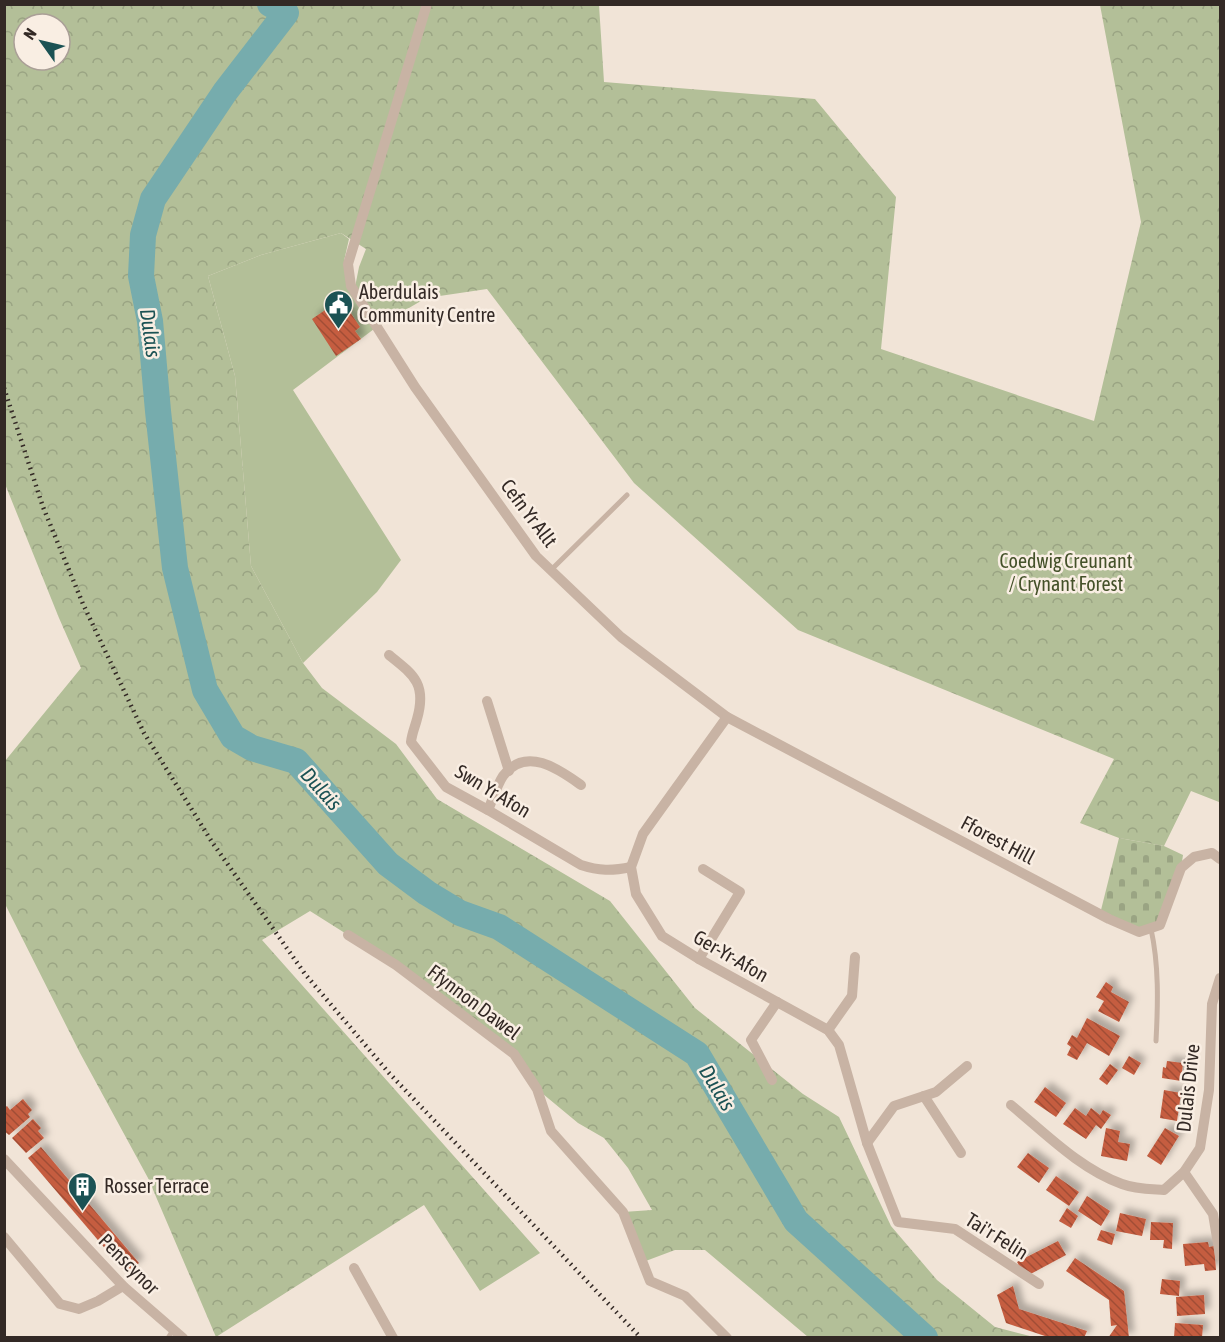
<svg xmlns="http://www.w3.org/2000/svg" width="1225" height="1342" viewBox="0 0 1225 1342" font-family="'Asap Condensed',sans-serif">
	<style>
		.green { fill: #b3bf98 }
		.forest { fill: url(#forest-crowns); fill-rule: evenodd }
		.cemetery { fill: url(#cemetery-stones) }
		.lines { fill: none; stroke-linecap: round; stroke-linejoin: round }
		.river { stroke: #76acad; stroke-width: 26 }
		.building { fill: url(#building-back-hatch); filter: url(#shadow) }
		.lane { stroke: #c8b3a4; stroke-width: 5 }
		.street { stroke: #c8b3a4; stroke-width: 10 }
		.rail { stroke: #332925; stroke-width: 4.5; stroke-dasharray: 1.5 4.5; stroke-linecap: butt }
		.labels { text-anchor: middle; stroke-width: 5; stroke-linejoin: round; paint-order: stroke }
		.poi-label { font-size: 20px; fill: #332925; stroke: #f9eee3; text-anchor: start }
		.street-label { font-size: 20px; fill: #332925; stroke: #f9eee3 }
		.park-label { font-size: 20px; fill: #445129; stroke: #f9eee3 }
		.water-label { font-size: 21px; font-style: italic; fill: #1b5254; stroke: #f9eee3 }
	</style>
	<defs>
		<pattern id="forest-crowns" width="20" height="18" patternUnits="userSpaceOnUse" patternTransform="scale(1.5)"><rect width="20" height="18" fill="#b3bf98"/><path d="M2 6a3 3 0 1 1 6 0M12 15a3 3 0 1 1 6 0" fill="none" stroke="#9aa483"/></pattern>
		<pattern id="cemetery-stones" width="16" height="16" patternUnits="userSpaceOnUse" patternTransform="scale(1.5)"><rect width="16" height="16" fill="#b3bf98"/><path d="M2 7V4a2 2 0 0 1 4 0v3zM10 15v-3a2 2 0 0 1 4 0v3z" fill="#9aa483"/></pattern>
		<pattern id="building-back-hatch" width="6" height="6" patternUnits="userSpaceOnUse" patternTransform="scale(1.5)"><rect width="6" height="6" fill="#c55d40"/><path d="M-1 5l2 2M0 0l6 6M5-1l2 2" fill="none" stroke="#a14d35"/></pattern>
		<filter id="shadow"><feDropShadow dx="5.5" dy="-5.5" stdDeviation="3" flood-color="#0004"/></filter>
	</defs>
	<rect width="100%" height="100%" fill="#f1e4d7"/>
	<path class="green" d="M341,233l8,6 -5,22 30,68 -81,61 108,170 -24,32 -74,71 -52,-97 -16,-190 -27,-100 53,-21z"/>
	<path class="forest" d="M5,5h594l5,77 211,17 81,98 -15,152 213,72 47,-199 -41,-217h120v802l-1,-5 -28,-11 -27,55 -45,-8 -39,-15 34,-64 -316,-129 -164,-147 -147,-194 -61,9 -46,27 -25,-38 4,-20 7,-18 -25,-16 -80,22 -53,21 27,100 16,190 52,97 19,25 74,56 41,55 173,102 85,107 108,86 36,23 52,109 46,54 58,47 39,10h-226l-103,-87h-30l-32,12 -20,-50 29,-2 -24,-42 -24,-30 -26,-15 -41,-34 -23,-35 -166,-119 -38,-24 -48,29 278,313 -60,38 -56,-86 -208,132 -68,-159 -68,-125 -75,-149v-143l76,-93 -22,-50 -54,-134zM24,24h36v36h-36z"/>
	<path class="cemetery" d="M1119,838l45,8 19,9 -2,13 -21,57 -21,7 -39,-18z"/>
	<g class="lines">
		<path class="river" d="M270,4l16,9 -61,79 -72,107 -10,36 -2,41 9,45 8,90 17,157 30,122 28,47 19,11 44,13 92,103 39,29 33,20 39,14 198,127 99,167 129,117"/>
	</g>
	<g class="building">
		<path d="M337,302l7,9 4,-2 12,18 -5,4 6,8 -25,17 -24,-37z"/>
		<path d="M1106,982l7,5 -2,5 18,10 -10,20 -21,-11 6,-10 -8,-4z"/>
		<path d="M1087,1018l33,18 -11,20 -22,-13 -10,17 -10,-5 4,-8 -4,-3 5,-9 5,3z"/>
		<path d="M1129,1056l12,7 -7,12 -12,-7z"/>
		<path d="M1167,1061l16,2 -2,18 -19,-3 1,-11 3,1z"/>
		<path d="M1110,1064l8,6 -11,15 -8,-6z"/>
		<path d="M1045,1087l21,16 -10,14 -22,-15z"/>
		<path d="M1164,1090l17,3 -4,28 -17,-3z"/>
		<path d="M23,1099l9,11 -4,4 2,3 -21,18 -5,-4v-23l3,-2 3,4z"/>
		<path d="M1075,1108l11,8 5,-8 9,7 3,-5 8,5 -10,14 -5,-4 -10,14 -23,-15z"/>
		<path d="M33,1119l8,9 -3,3 6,7 -18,15 -14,-15z"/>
		<path d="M1106,1128l14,3 -2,11 12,2 -3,17 -26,-5z"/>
		<path d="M1165,1128l14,8 -18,29 -14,-9z"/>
		<path d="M41,1147l98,116 -13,10 -98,-115z"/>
		<path d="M1028,1153l21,15 -10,15 -22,-16z"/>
		<path d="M1056,1176l23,16 -10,14 -23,-16z"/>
		<path d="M1087,1196l23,15 -9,15 -23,-15z"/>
		<path d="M1067,1208l11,8 -7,12 -12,-7z"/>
		<path d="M1120,1213l26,6 -4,17 -26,-5z"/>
		<path d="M1151,1222l22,1 -1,26 -9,-1 1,-8h-14z"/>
		<path d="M1101,1230l14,4 -3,11 -15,-5z"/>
		<path d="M1058,1241l8,14 -41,22 -8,-15z"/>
		<path d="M1208,1242l1,5 5,-1 2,24 -11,1 -1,-7 -19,2 -2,-22z"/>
		<path d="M1075,1258l49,33 5,47h-21l9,-13 -6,1 -2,-26 -43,-29z"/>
		<path d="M1162,1279l18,2 -1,15 -19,-2z"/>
		<path d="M1013,1286l6,23 68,22 -3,7h-33l-45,-15 -9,-28z"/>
		<path d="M1204,1295l1,19 -28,2 -1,-19z"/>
		<path d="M1175,1323l28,2 -1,13h-28z"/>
	</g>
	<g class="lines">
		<g class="lane">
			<path d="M551,570l76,-75"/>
			<path d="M1151,929c8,36 7,74 5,112"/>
			<path d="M168,1338l5,-8"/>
		</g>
		<g class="street">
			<path d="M427,4l-79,260 3,22 64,101 121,169 85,81 106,80 382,202 30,13 21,-7 21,-57 13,-11 18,-4 8,6"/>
			<path d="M389,655c25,20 38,29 28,64 -2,8 -5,14 -6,23l35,45 42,23 93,55c18,6 31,6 50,2"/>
			<path d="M487,701l22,70"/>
			<path d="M727,717l-84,117 -12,33 5,27 26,42 37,23 129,71 11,15 28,98 31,79 57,7 84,55"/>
			<path d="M488,810c5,-11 9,-25 15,-34 23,-31 57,-6 78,9"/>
			<path d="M348,935l48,30 118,89 23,35 14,42 72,81 27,69 35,15 42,42"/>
			<path d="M699,959l41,-67 -37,-23"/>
			<path d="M828,1030l24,-34 3,-39"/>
			<path d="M772,1080l-21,-40 26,-38"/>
			<path d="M924,1096l37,57"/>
			<path d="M1011,1105c34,28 69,64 111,79 13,5 28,5 42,6l20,-18 16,-24 9,-58 3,-86 8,-26"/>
			<path d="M867,1143l27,-37 42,-14 31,-26"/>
			<path d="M4,1159l119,127 60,52"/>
			<path d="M1184,1172l29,42 7,42"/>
			<path d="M4,1237l56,67 19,5 19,-8 25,-15"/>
			<path d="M354,1268l39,70"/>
		</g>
		<path class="rail" d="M4,388l39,119 40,97 61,129 68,109 93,132 84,99 252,265"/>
	</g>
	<defs>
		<symbol id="civic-pin" viewBox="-11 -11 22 30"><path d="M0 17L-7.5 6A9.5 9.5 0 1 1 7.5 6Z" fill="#1b5254" stroke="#f9eee3"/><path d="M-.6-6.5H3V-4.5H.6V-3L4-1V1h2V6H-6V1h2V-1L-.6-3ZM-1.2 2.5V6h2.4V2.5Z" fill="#fff"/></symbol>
		<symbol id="building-pin" viewBox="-11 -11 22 30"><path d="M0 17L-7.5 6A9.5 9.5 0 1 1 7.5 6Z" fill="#1b5254" stroke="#f9eee3"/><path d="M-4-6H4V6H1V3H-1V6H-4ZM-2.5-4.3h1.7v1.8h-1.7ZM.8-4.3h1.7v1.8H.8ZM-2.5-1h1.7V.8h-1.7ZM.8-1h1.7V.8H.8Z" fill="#fff"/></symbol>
	</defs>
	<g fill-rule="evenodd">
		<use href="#civic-pin" x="322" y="288" width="33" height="45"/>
		<use href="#building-pin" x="66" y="1170" width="33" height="45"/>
	</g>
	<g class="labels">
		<g class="poi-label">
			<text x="359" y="299">Aberdulais<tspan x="359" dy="23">Community Centre</tspan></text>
			<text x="104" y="1193">Rosser Terrace</text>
		</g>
		<g class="street-label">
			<text transform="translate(529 513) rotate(53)" y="7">Cefn Yr Allt</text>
			<text transform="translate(493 791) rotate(31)" y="7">Swn Yr Afon</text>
			<text transform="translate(998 840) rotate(28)" y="7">Fforest Hill</text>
			<text transform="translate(731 956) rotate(30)" y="7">Ger-Yr-Afon</text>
			<text transform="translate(474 1002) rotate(37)" y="7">Ffynnon Dawel</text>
			<text transform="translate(1188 1088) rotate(-84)" y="7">Dulais Drive</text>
			<text transform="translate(997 1236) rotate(32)" y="7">Tai'r Felin</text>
			<text transform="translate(129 1264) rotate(45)" y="7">Penscynor</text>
		</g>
		<g class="park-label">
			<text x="1066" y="568">Coedwig Creunant<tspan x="1066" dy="23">/ Crynant Forest</tspan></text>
		</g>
		<g class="water-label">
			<text transform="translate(150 333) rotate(82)" y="7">Dulais</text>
			<text transform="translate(321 789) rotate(48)" y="7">Dulais</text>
			<text transform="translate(717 1088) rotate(59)" y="7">Dulais</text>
		</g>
	</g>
	<rect width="1225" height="1342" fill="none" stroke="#332925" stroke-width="12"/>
	<g transform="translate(42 42) rotate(304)"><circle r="28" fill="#f9eee3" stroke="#aa9f97" stroke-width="1.5"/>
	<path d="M0-4.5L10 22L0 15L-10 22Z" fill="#1b5254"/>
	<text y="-9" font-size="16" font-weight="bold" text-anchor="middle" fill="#332925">N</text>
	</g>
</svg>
